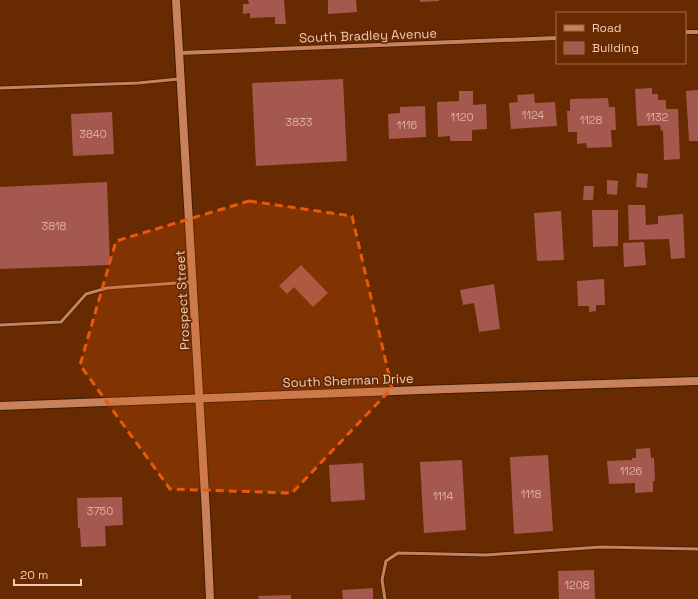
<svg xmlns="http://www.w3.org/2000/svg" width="698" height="599" viewBox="0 0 698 599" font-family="'Space Grotesk',sans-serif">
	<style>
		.building { fill: #a4584e }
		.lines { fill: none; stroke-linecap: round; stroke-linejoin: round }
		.lane-casing { stroke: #3d1b07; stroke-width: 4.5 }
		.street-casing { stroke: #3d1b07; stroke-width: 5.5 }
		.secondary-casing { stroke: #3d1b07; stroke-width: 10 }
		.lane { stroke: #c8815b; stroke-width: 3 }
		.street { stroke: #c8815b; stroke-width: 4 }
		.secondary { stroke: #c8815b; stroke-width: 8 }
		.marked { fill: #e8590c; fill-opacity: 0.2; stroke: #e8590c; stroke-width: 3; stroke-dasharray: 8 5; stroke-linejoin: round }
		.labels { text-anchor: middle; stroke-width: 3.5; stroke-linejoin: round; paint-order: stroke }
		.number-label { font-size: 11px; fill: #deae9d }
		.street-label { font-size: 13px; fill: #f1cab7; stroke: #682a00 }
	</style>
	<rect width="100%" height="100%" fill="#682a00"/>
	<g class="building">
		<path d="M248,0h36l2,24h-11v-7l-25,1v-5l-7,1v-10h6z"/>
		<path d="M328,0h28l1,12 -29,2z"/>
		<path d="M420,0h19v1l-19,1z"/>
		<path d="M343,79l4,82 -91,5 -4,-83z"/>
		<path d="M652,88v6h6v6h8v9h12l2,50 -16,1 -1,-30 -2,1 -1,-6 -23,1 -2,-37z"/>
		<path d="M698,90v51h-9l-3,-50z"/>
		<path d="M459,91h14v14l13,-1 1,25 -15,1v11h-22v-5l-12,1 -1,-35 22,-1z"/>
		<path d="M534,94l1,9 20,-1 2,24 -46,3 -2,-26 9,-1 -1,-7z"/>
		<path d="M608,98l1,9h6l1,23h-5l1,17 -25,1 -1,-5 -9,1v-12h-9l-1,-21h3v-12z"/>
		<path d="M425,106l1,31 -37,2 -1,-25 12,-1v-6z"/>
		<path d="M112,112l2,42 -41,2 -2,-42z"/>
		<path d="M637,173l11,1 -1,14 -11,-1z"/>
		<path d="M607,180l11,1 -1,14 -10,-1z"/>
		<path d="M107,182l3,83 -110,4v-82z"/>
		<path d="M584,186h10l-1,14h-10z"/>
		<path d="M628,205h17l1,20 12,-1v-8l25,-2 2,44 -14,1 -2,-20 -40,1z"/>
		<path d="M592,210h26v36l-25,1z"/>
		<path d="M561,211l3,49 -27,1 -3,-48z"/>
		<path d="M644,242l2,23 -22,2 -1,-24z"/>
		<path d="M301,265l27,28 -15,14 -19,-20 -7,7 -8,-8z"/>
		<path d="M604,279l1,26h-9v6l-7,1v-6h-11l-1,-25z"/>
		<path d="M494,284l6,45 -21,3 -5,-29 -11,2 -3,-15z"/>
		<path d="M650,448l1,10h3l1,23h-2v11l-18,1v-10l-26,1 -2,-23 25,-1v-2h4v-9z"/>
		<path d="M548,455l5,76 -39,3 -4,-77z"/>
		<path d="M462,460l4,70 -42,3 -4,-71z"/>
		<path d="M363,463l2,37 -34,2 -2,-37z"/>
		<path d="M122,497l1,28 -18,1 1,20 -25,1 -1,-19h-2l-1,-30z"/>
		<path d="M594,570l1,29h-36l-1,-28z"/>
		<path d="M373,588v11h-30l-1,-9z"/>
		<path d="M291,595v4h-32l-1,-3z"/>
	</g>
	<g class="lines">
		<defs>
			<g id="lane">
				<path d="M0,88l138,-5 41,-4"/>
				<path d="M0,325l61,-3 25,-28 21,-6 84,-6"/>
				<path d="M385,599l-3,-19 4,-19 12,-8 88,2 115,-8 97,2"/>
			</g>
			<g id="street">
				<path d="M685,32h13"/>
				<path d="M180,53l377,-15"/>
			</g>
			<g id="secondary">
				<path d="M176,0l30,513 4,86"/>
				<path d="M0,406l448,-17 250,-8"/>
			</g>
		</defs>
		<use href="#lane" class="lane-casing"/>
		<use href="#street" class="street-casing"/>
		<use href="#secondary" class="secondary-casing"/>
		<use href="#lane" class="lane"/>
		<use href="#street" class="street"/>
		<use href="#secondary" class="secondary"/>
	</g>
	<path class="marked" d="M249,201l103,15 40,172 -100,105 -122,-4 -90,-124 36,-124z"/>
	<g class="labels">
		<g class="number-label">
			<text x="533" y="119">1124</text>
			<text x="462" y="121">1120</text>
			<text x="657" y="121">1132</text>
			<text x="591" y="124">1128</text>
			<text x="299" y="126">3833</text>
			<text x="407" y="129">1116</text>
			<text x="93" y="138">3840</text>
			<text x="54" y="230">3818</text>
			<text x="631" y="475">1126</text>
			<text x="531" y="498">1118</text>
			<text x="443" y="500">1114</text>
			<text x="100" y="515">3750</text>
			<text x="577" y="589">1208</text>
		</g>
		<g class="street-label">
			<text transform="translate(368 35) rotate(-2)" y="5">South Bradley Avenue</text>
			<text transform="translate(182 300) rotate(-93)" y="5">Prospect Street</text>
			<text transform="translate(348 380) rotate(-2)" y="5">South Sherman Drive</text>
		</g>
	</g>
	<rect x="556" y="12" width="130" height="52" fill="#682a00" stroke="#9f6a49"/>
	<rect x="564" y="25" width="20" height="6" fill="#c8815b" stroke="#9f6a49"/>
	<text x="592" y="32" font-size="12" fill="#f1cab7">Road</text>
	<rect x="564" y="42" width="20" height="12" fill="#a4584e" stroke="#9f6a49"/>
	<text x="592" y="52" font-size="12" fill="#f1cab7">Building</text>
	<path d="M14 579v6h67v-6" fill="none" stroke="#f1cab7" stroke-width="2"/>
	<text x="20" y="579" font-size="12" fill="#f1cab7" stroke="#682a00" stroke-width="3" paint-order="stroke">20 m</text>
</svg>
